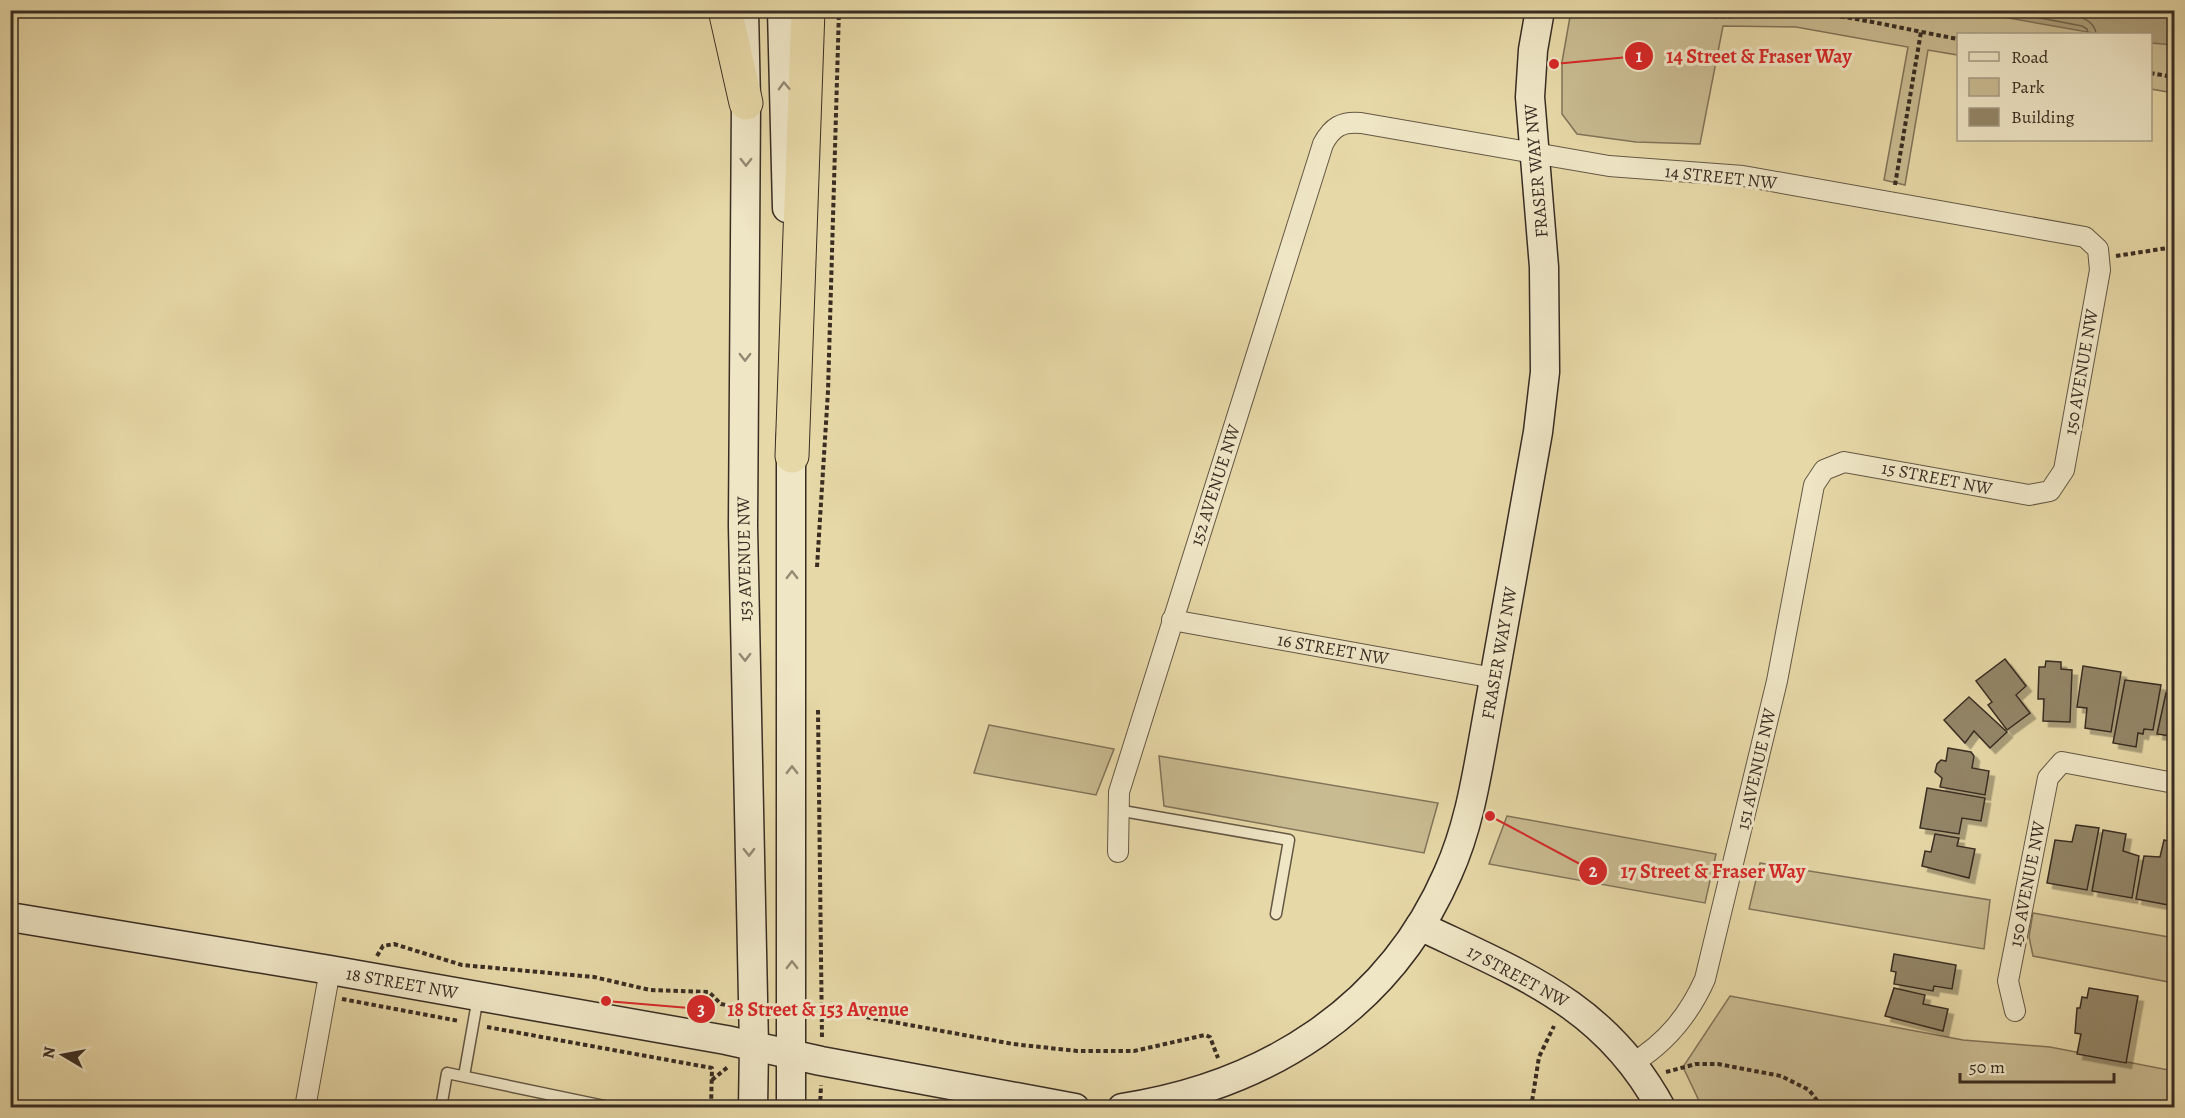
<svg xmlns="http://www.w3.org/2000/svg" width="2185" height="1118" viewBox="0 0 2185 1118" font-family="Alegreya,serif">
	<style>
		.green { fill: #c9bb91; stroke: #81745a; stroke-width: 1.5 }
		.water { fill: #ac9e7a; stroke: #7e7157; stroke-width: 1.5 }
		.lines { fill: none; stroke-linecap: round; stroke-linejoin: round }
		.shore { stroke: #72664e; stroke-width: 1.5 }
		.building { fill: #938668; stroke: #392d23; stroke-width: 1.5; filter: url(#shadow) }
		.lane-casing { stroke: #645844; stroke-width: 13 }
		.street-casing { stroke: #645844; stroke-width: 22 }
		.secondary-casing { stroke: #392d23; stroke-width: 31 }
		.highway-casing { stroke: #392d23; stroke-width: 35 }
		.path { stroke: #392d23; stroke-width: 4; stroke-dasharray: 4.5 3; stroke-linecap: butt }
		.lane { stroke: #efe6c6; stroke-width: 10 }
		.street { stroke: #efe6c6; stroke-width: 20 }
		.secondary { stroke: #efe6c6; stroke-width: 28 }
		.highway { stroke: #e7d8a7; stroke-width: 33 }
		.oneway { stroke: #948a74 }
		.labels { text-anchor: middle; stroke-width: 6; stroke-linejoin: round; paint-order: stroke }
		.street-label { font-size: 18px; fill: #392d23; stroke: #efe6c6 }
		.leader { fill: none; stroke: #d62828; stroke-width: 2 }
		.callout-dot { fill: #d62828; stroke: #efe6c6; stroke-width: 2 }
		.mark-label { font-size: 18px; text-anchor: middle; font-weight: bold; fill: #fff }
		.callout-label { font-size: 20px; text-anchor: middle; font-weight: bold; fill: #d62828; stroke: #efe6c6; stroke-width: 6; stroke-linejoin: round; paint-order: stroke }
	</style>
	<defs>
		<filter id="shadow"><feDropShadow dx="5.5" dy="5.5" stdDeviation="0" flood-color="#0004"/></filter>
	</defs>
	<rect width="100%" height="100%" fill="#e7d8a7"/>
	<filter id="stains"><feTurbulence type="fractalNoise" baseFrequency=".00333" numOctaves="4"/><feColorMatrix values="0 0 0 0 .2 0 0 0 0 .09 0 0 0 0 .02 0 0 0 .5 -.17"/></filter>
	<radialGradient id="worn" r=".72"><stop offset=".6" stop-color="#630" stop-opacity="0"/><stop offset="1" stop-color="#630" stop-opacity=".3"/></radialGradient>
	<g class="green">
		<path d="M1571,11h603v82l-23,-4 -1,-55h-192v21l-30,-5 -23,135 -21,-5 24,-133 -112,-20 -73,-1 -23,118 -64,-2 -59,-8 -15,-20v-52z"/>
		<path d="M989,725l125,24 -18,46 -122,-22z"/>
		<path d="M1159,756l279,47 -14,50 -260,-47z"/>
		<path d="M1507,816l209,38 -11,49 -216,-39z"/>
		<path d="M1760,863l230,37 -6,49 -235,-40z"/>
		<path d="M2033,913l141,25v45l-141,-27 -4,-19z"/>
		<path d="M1730,996l233,44 87,7 124,24v36h-472l-19,-40z"/>
	</g>
	<path class="water" d="M1969,11h205v34l-23,-2 -1,-9h-51z"/>
	<g class="lines">
		<g class="shore">
			<path d="M1999,10l83,16 5,3 1,5"/>
			<path d="M2038,10c17,3 56,2 58,24"/>
		</g>
	</g>
	<g class="building">
		<path d="M2005,659l21,27 -10,9 14,18 -23,17 -19,-25 4,-3 -16,-21z"/>
		<path d="M2046,661l15,1v7l11,1 -2,52 -27,-1 1,-22h-6l1,-32h6z"/>
		<path d="M2083,666l38,6 -10,60 -26,-4 2,-20 -10,-1z"/>
		<path d="M2125,680l36,5 -8,45 -9,-1 -1,5 -5,-1 -2,14 -23,-4z"/>
		<path d="M2166,693l8,2v59l-6,-1 2,-17 -13,-2z"/>
		<path d="M1969,697l38,35 -17,16 -16,-17 -9,12 -21,-23z"/>
		<path d="M1948,748l23,4 3,4 -2,12 17,3 -4,24 -45,-8 2,-9 -7,-6 2,-8 4,-4 5,1z"/>
		<path d="M1927,788l58,10 -4,23 -19,-3 -3,16 -39,-6z"/>
		<path d="M2076,825l23,3 -12,62 -40,-7 8,-43 17,2z"/>
		<path d="M2103,830l23,4 -3,17 16,5 -7,42 -40,-7z"/>
		<path d="M1935,834l24,4 -2,8 18,3 -6,29 -47,-12 3,-15 6,1z"/>
		<path d="M2164,840l10,2v64l-38,-7 8,-43 16,1z"/>
		<path d="M1894,954l62,11 -4,24 -18,-3 -1,5 -39,-7 2,-12 -5,-1z"/>
		<path d="M1894,988l31,7 -2,9 25,5 -5,22 -58,-15z"/>
		<path d="M2089,988l49,8 -12,67 -49,-9 4,-20 -6,-1 2,-25h3l2,-11 5,1z"/>
	</g>
	<g class="lines">
		<defs>
			<g id="lane">
				<path d="M1117,810l172,30 -13,74"/>
				<path d="M464,1076l14,-79"/>
				<path d="M441,1108l6,-35 167,35"/>
			</g>
			<g id="street">
				<path d="M1172,620l322,58"/>
				<path d="M1118,852l1,-60 204,-648c9,-17 19,-23 38,-21l248,43 134,10 342,61 13,12 2,21 -36,200 -14,21 -21,4 -185,-33 -20,8 -10,15 -37,196 -72,298c-16,36 -38,63 -72,84"/>
				<path d="M2015,1011l-7,-30 40,-203 14,-16 112,21"/>
				<path d="M305,1108l25,-138"/>
			</g>
			<g id="secondary">
				<path d="M744,10l2,93 -3,423 11,520 -1,62"/>
				<path d="M782,10l5,198"/>
				<path d="M10,917l320,53 396,70 95,21 254,47"/>
				<path d="M1420,926c100,48 185,78 241,182"/>
				<path d="M791,1108v-673"/>
				<path d="M1122,1108c144,-22 267,-99 326,-235 19,-42 27,-87 35,-132l55,-309 7,-60 -1,-105 -14,-170 3,-47 7,-40"/>
			</g>
			<g id="highway">
				<path d="M725,10l21,93"/>
				<path d="M792,456l16,-446"/>
			</g>
		</defs>
		<use href="#lane" class="lane-casing"/>
		<use href="#street" class="street-casing"/>
		<use href="#secondary" class="secondary-casing"/>
		<use href="#highway" class="highway-casing"/>
		<g class="path">
			<path d="M1684,10c38,15 77,-1 115,2 51,3 109,18 159,27"/>
			<path d="M2150,73l24,4"/>
			<path d="M1895,185l26,-153"/>
			<path d="M2116,256l58,-9"/>
			<path d="M817,567l11,-176 11,-381"/>
			<path d="M818,710l4,328"/>
			<path d="M377,956l6,-10 11,-2 68,21 132,12 56,13 59,2 12,12 10,2"/>
			<path d="M342,999l117,22"/>
			<path d="M822,1009l191,35 64,7h57l71,-16 5,2 8,21"/>
			<path d="M487,1027l225,41 -1,40"/>
			<path d="M1666,1072l30,-8h22l63,12 28,14 14,18"/>
			<path d="M712,1080l17,-14"/>
			<path d="M820,1108l1,-23"/>
			<path d="M1531,1108l8,-51 15,-31"/>
		</g>
		<use href="#lane" class="lane"/>
		<use href="#street" class="street"/>
		<use href="#secondary" class="secondary"/>
		<use href="#highway" class="highway"/>
	</g>
	<defs><path id="oneway-chevron" d="M-2-3.5L2.5 0L-2 3.5" fill="none" stroke-width="1.6" stroke-linecap="round" stroke-linejoin="round" transform="scale(1.5)"/></defs>
	<g class="oneway">
		<use href="#oneway-chevron" transform="translate(784 86) rotate(-92)"/>
		<use href="#oneway-chevron" transform="translate(746 162) rotate(90)"/>
		<use href="#oneway-chevron" transform="translate(745 357) rotate(90)"/>
		<use href="#oneway-chevron" transform="translate(792 575) rotate(-90)"/>
		<use href="#oneway-chevron" transform="translate(745 657) rotate(89)"/>
		<use href="#oneway-chevron" transform="translate(792 770) rotate(-90)"/>
		<use href="#oneway-chevron" transform="translate(749 852) rotate(89)"/>
		<use href="#oneway-chevron" transform="translate(792 965) rotate(-90)"/>
	</g>
	<g class="labels">
		<g class="street-label">
			<text transform="translate(1536 171) rotate(-95)" y="6">FRASER WAY NW</text>
			<text transform="translate(1721 177) rotate(6)" y="6">14 STREET NW</text>
			<text transform="translate(2081 372) rotate(-80)" y="6">150 AVENUE NW</text>
			<text transform="translate(1937 478) rotate(11)" y="6">15 STREET NW</text>
			<text transform="translate(1215 485) rotate(-72)" y="6">152 AVENUE NW</text>
			<text transform="translate(744 559) rotate(-91)" y="6">153 AVENUE NW</text>
			<text transform="translate(1333 649) rotate(10)" y="6">16 STREET NW</text>
			<text transform="translate(1499 653) rotate(-80)" y="6">FRASER WAY NW</text>
			<text transform="translate(1756 769) rotate(-77)" y="6">151 AVENUE NW</text>
			<text transform="translate(2027 884) rotate(-79)" y="6">150 AVENUE NW</text>
			<text transform="translate(1518 976) rotate(28)" y="6">17 STREET NW</text>
			<text transform="translate(402 983) rotate(10)" y="6">18 STREET NW</text>
		</g>
	</g>
	<path class="leader" d="M1554 64L1639 56M1490 816L1593 871M606 1001L701 1009"/>
	<g class="callout-dot">
		<circle cx="1554" cy="64" r="6"/>
		<circle cx="1490" cy="816" r="6"/>
		<circle cx="606" cy="1001" r="6"/>
		<circle cx="1639" cy="56" r="15"/>
		<circle cx="1593" cy="871" r="15"/>
		<circle cx="701" cy="1009" r="15"/>
	</g>
	<g class="mark-label">
		<text x="1639" y="62">1</text>
		<text x="1593" y="877">2</text>
		<text x="701" y="1015">3</text>
	</g>
	<g class="callout-label">
		<text x="1759" y="63">14 Street &amp; Fraser Way</text>
		<text x="1713" y="878">17 Street &amp; Fraser Way</text>
		<text x="818" y="1016">18 Street &amp; 153 Avenue</text>
	</g>
	<rect width="2185" height="1118" fill="none" stroke="#e7d8a7" stroke-width="36"/>
	<rect x="12" y="12" width="2161" height="1094" fill="none" stroke="#392d23" stroke-width="3"/>
	<rect x="18" y="18" width="2149" height="1082" fill="none" stroke="#392d23" stroke-width="1.5"/>
	<rect x="1957" y="33" width="195" height="108" fill="#efe6c6" stroke="#a69c85" stroke-width="1.5"/>
	<rect x="1969" y="52" width="30" height="9" fill="#efe6c6" stroke="#a69c85" stroke-width="1.5"/>
	<text x="2011" y="63" font-size="18" fill="#392d23">Road</text>
	<rect x="1969" y="78" width="30" height="18" fill="#c9bb91" stroke="#a69c85" stroke-width="1.5"/>
	<text x="2011" y="93" font-size="18" fill="#392d23">Park</text>
	<rect x="1969" y="108" width="30" height="18" fill="#938668" stroke="#a69c85" stroke-width="1.5"/>
	<text x="2011" y="123" font-size="18" fill="#392d23">Building</text>
	<g transform="translate(63 1055) rotate(280)" stroke="#efe6c6" stroke-width="4.5" paint-order="stroke">
	<path d="M0-4.5L10 22L0 15L-10 22Z" fill="#392d23"/>
	<text y="-9" font-size="16" font-weight="bold" text-anchor="middle" fill="#392d23">N</text>
	</g>
	<path d="M1960 1073v9h154v-9" fill="none" stroke="#392d23" stroke-width="3"/>
	<text x="1969" y="1073" font-size="18" fill="#392d23" stroke="#efe6c6" stroke-width="4.5" paint-order="stroke">50 m</text>
	<rect width="100%" height="100%" filter="url(#stains)"/>
	<rect width="100%" height="100%" fill="url(#worn)"/>
</svg>
